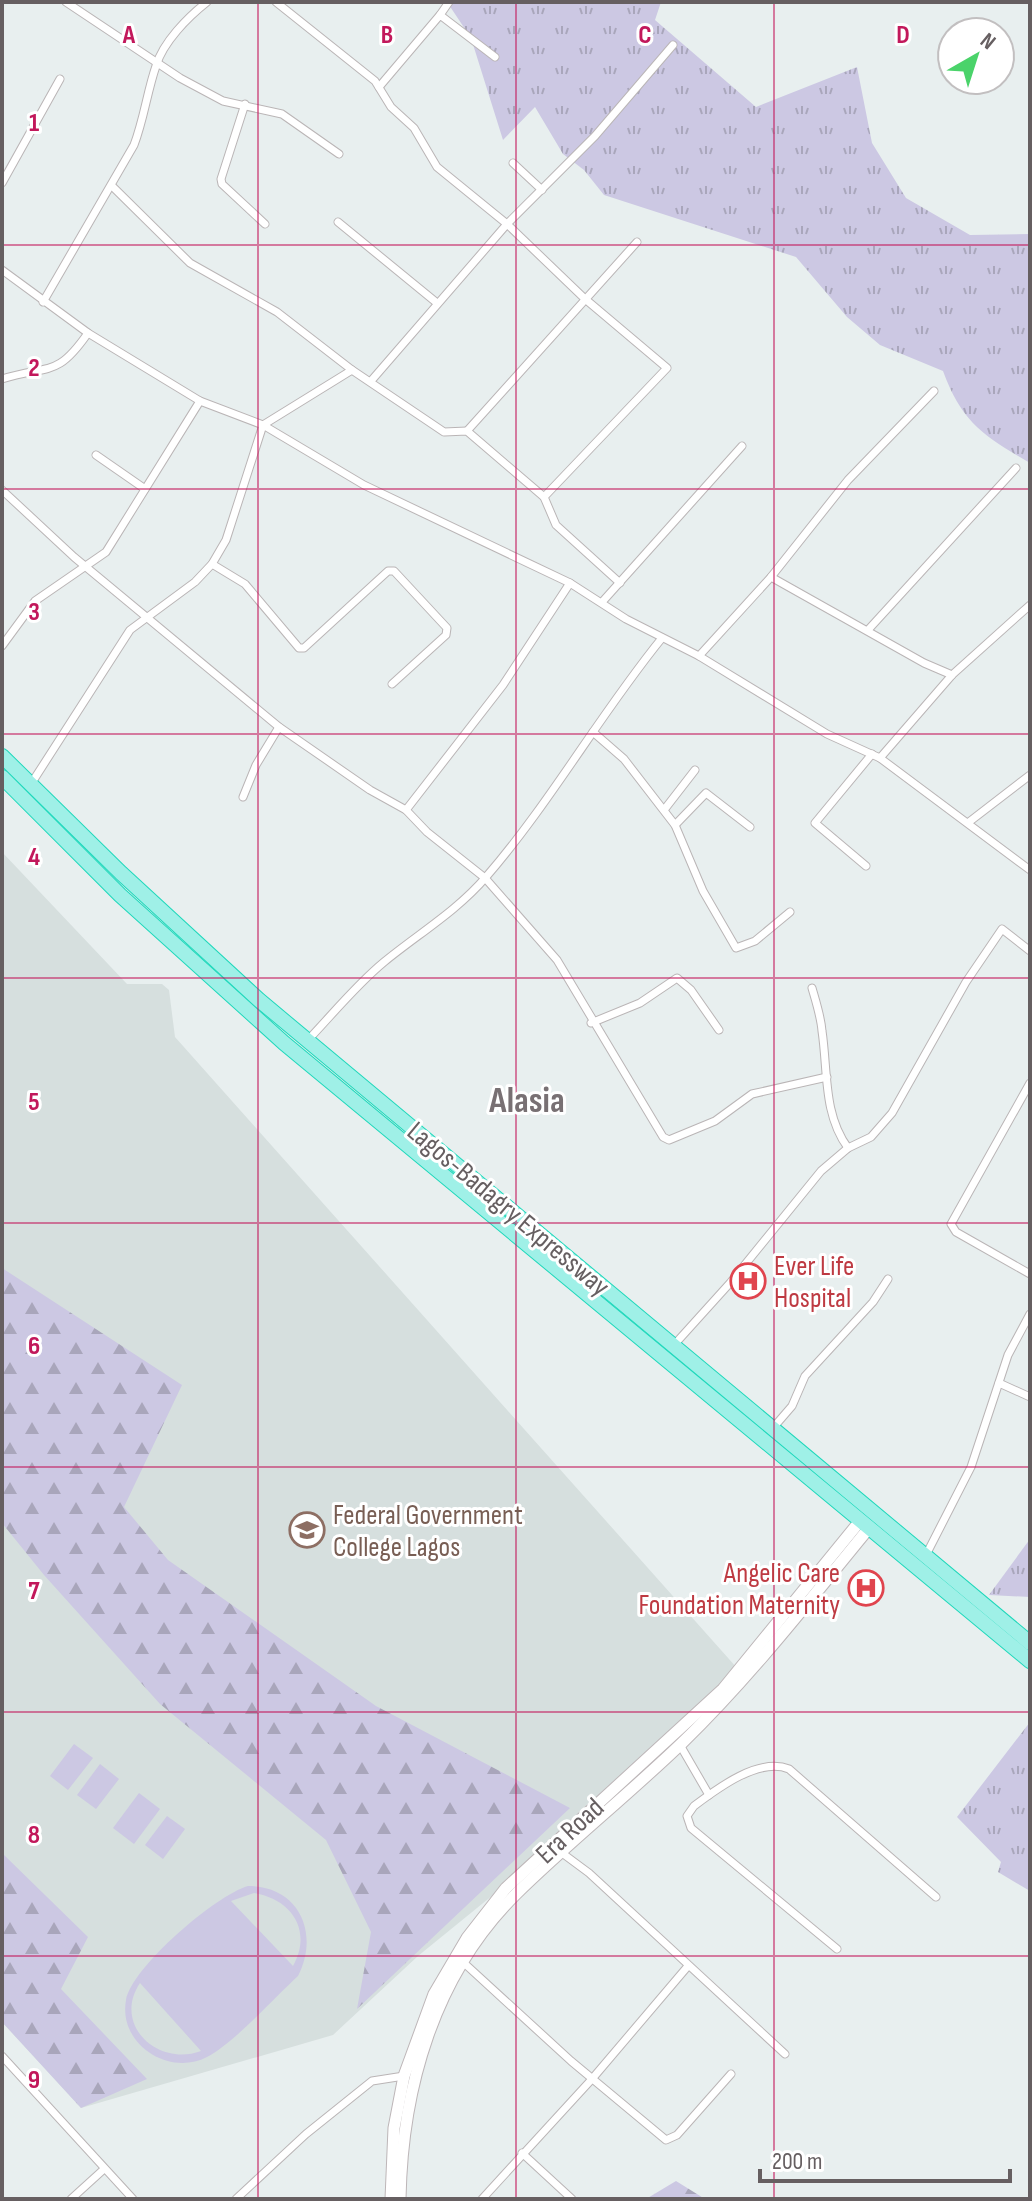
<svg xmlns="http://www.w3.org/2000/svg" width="1032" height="2201" viewBox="0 0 1032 2201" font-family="'Sofia Sans Condensed',sans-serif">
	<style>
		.education { fill: #d6dfde }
		.grass { fill: url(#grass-tufts) }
		.forest { fill: url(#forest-firs) }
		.garden { fill: #ccc8e3; fill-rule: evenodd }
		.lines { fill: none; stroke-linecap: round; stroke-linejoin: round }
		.street-casing { stroke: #bab5b6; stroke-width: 9 }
		.secondary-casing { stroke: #bdb6b8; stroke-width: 13 }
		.highway-casing { stroke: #1fd8bb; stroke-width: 16 }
		.street { stroke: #fff; stroke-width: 7 }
		.secondary { stroke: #fff; stroke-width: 11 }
		.highway { stroke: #9ff0e7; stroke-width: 14 }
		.grid { fill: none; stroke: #c2185b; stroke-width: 2; stroke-opacity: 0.55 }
		.labels { text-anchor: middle; stroke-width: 6; stroke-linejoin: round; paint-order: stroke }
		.street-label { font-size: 28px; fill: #665f61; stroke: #fff }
		.health-label { font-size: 28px; fill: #be3a42; stroke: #fff; text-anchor: start }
		.education-label { font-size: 28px; fill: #785e54; stroke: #fff; text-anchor: start }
		.district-label { font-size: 36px; font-weight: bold; fill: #787073; stroke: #fff }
		.grid-label { font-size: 26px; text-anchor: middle; font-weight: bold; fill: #c2185b; stroke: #fff; stroke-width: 6; stroke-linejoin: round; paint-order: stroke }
	</style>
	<defs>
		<pattern id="grass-tufts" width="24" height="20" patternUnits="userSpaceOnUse" patternTransform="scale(2)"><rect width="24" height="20" fill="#ccc8e3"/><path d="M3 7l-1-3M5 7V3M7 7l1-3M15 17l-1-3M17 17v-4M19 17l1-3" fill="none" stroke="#a9a6bb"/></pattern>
		<pattern id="forest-firs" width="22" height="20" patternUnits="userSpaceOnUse" patternTransform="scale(2)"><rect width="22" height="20" fill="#ccc8e3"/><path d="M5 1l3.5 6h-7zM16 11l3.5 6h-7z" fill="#a9a6bb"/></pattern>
	</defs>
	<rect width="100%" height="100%" fill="#e8efef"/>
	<path class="education" d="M2,852l125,132h35l7,6 6,47 562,631 -244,227 -75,61 -85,79 -252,73 -79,-86z"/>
	<g class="grass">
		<path d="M447,2h214l-6,18 101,87 101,-40 15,76 34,55 64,37 60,-1v229c-46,-27 -68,-40 -87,-92l-63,-26 -33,-28 -51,-60 -192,-62 -20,-25 -21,-16 -28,-47 -32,33 -32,-102z"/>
		<path d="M1030,1539v58l-41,-2z"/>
		<path d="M1030,1722v169l-32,-19 3,-10 -44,-45z"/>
	</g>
	<g class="forest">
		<path d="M2,1268l180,117 -58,122 44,53 208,146 194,102 -213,201 14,-77 -45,-92 -166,-136 -116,-129 -42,-52z"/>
		<path d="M2,1853l86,84 -27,52 86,90 -66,29 -79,-86z"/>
		<path d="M676,2181l29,18h-59z"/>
	</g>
	<g class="garden">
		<path d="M74,1744l19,14 -25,32 -18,-14z"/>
		<path d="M100,1764l19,15 -23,30 -19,-14z"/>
		<path d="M139,1793l21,16 -26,35 -21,-16z"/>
		<path d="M167,1816l18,13 -22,30 -18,-14z"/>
		<path d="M248,1886c51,0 72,47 50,90 -24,22 -64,67 -91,81 -38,20 -89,-13 -81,-57 6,-33 90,-105 122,-114zM254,1893c37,6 59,37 39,73l-62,-65zM140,1983l61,68c-43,16 -89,-26 -61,-68z"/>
	</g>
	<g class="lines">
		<defs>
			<g id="street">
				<path d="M66,2l114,76 43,23 59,13 57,40"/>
				<path d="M276,2l99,79 16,26 23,21 23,39 70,57 77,74 83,70 -123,129"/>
				<path d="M440,15l9,-13"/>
				<path d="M379,87l61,-72 55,42"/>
				<path d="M245,104l-24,75 1,5 43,40"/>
				<path d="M513,163l29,27"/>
				<path d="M2,183l58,-104"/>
				<path d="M112,186l78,77 87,49 75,58 92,62 23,-1 77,66 12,28 64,58"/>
				<path d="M338,222l99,81"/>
				<path d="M2,270l86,63 112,68 63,24 101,60 206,98 56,36 73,37 128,78 53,24 150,112"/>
				<path d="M43,302l91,-157c10,-26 13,-53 22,-79 7,-24 32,-49 51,-64"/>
				<path d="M2,379c47,-15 54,0 86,-46"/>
				<path d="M371,381l136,-157 88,-88 78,-91"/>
				<path d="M467,431l170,-189"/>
				<path d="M96,455l49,34"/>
				<path d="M2,490l72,67 205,170 91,63 36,20 21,22 58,46 72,82 106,177 6,3 46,-19 37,-27 75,-17"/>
				<path d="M212,564l33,20 54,64h5l84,-77h6l53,57 -1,7 -54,49"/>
				<path d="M771,577l153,86 28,12"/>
				<path d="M603,601l139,-155"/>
				<path d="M868,630l148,-162"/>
				<path d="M2,646l33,-45 71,-49 94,-151"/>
				<path d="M699,656l72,-79 77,-97 86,-89"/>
				<path d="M593,732l31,27 51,66 28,66 33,57 19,-7 35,-29"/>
				<path d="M880,758l72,-83 78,-70"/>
				<path d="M31,784l99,-154 65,-48 17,-18 14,-24 37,-115 89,-55"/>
				<path d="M243,797l13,-32 23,-38"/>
				<path d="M406,810l97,-125 67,-102"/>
				<path d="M664,810l31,-40"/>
				<path d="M969,822l61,-47"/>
				<path d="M675,825l31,-32 44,34"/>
				<path d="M866,866l-51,-43 57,-69"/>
				<path d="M812,988c4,14 9,29 10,43 6,40 1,83 26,117"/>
				<path d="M591,1023l49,-20 37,-25 14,12 28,40"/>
				<path d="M307,1041c25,-26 49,-56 77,-79 34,-28 73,-51 102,-85 65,-75 114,-163 176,-239"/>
				<path d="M1030,1083l-79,141 5,8 74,42"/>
				<path d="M674,1345l56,-62 91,-112 27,-23 23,-11 21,-24 74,-131 36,-53 28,22"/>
				<path d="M999,1383l31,14"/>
				<path d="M773,1428l19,-22 13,-30 68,-74 15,-23"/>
				<path d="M926,1555l45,-88 37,-112 22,-41"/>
				<path d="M680,1745l29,50"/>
				<path d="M562,1853l27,20 196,181"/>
				<path d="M837,1949l-146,-121 -4,-12 7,-10c24,-18 65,-49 95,-37l147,128"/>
				<path d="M464,1963l107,98 95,79 11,-5 54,-61"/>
				<path d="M2,2056l131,143"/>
				<path d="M522,2153l50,46"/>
				<path d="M71,2199l32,-29"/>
				<path d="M236,2199l70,-65 66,-53 32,-5"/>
				<path d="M482,2199l110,-120 96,-113"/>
			</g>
			<g id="secondary">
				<path d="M391,2199l3,-71 10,-52 30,-82 33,-56 39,-50 217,-199 137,-168"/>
				<path d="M400,2199c2,-111 34,-224 116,-305 53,-52 112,-99 166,-151 68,-66 127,-142 187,-215"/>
			</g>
			<g id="highway">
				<path d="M2,756l119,117 138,127 771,643"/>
				<path d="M2,777l118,118 164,148 746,618"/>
			</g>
		</defs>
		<use href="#street" class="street-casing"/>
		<use href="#secondary" class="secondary-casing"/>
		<use href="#highway" class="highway-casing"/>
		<use href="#street" class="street"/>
		<use href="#secondary" class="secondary"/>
		<use href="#highway" class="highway"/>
	</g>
	<path class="grid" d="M258,2v2197M516,2v2197M774,2v2197M2,245h1028M2,489h1028M2,734h1028M2,978h1028M2,1223h1028M2,1467h1028M2,1712h1028M2,1956h1028"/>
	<defs>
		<symbol id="hospital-ring" viewBox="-11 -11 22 22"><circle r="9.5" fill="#fff" stroke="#e0444e" stroke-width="1.5"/><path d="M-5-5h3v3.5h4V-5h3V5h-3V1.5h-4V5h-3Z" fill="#e0444e"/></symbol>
		<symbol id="school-ring" viewBox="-11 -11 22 22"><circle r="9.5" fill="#fff" stroke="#8d6e63" stroke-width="1.5"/><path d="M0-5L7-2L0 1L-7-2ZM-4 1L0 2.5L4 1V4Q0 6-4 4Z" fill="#8d6e63"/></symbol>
	</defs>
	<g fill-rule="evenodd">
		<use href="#hospital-ring" x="728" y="1261" width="40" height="40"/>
		<use href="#school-ring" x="287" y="1510" width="40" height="40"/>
		<use href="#hospital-ring" x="846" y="1568" width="40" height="40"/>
	</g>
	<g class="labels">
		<g class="street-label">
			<text transform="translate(509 1208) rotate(40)" y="10">Lagos-Badagry Expressway</text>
			<text transform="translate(569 1830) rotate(-43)" y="10">Era Road</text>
		</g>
		<g class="health-label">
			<text x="774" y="1275">Ever Life<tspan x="774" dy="32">Hospital</tspan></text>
			<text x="840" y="1582" text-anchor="end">Angelic Care<tspan x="840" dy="32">Foundation Maternity</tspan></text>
		</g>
		<g class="education-label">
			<text x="333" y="1524">Federal Government<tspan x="333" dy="32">College Lagos</tspan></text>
		</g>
		<g class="district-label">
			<text x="527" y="1112">Alasia</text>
		</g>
	</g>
	<g class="grid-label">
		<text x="129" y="43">A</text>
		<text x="387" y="43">B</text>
		<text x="645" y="43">C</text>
		<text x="903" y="43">D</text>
		<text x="34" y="131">1</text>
		<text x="34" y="376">2</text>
		<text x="34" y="620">3</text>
		<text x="34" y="865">4</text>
		<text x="34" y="1110">5</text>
		<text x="34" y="1354">6</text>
		<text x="34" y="1599">7</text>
		<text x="34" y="1843">8</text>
		<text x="34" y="2088">9</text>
	</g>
	<rect width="1032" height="2201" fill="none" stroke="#665f61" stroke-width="8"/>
	<g transform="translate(976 56) rotate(39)"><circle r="38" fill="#ffffff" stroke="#c2bfc0" stroke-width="2"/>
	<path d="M0-6L14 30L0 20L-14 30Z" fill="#4ad36a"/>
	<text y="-12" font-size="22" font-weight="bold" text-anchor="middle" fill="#665f61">N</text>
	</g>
	<path d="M760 2169v12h250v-12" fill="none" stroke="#665f61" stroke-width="4"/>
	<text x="772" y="2169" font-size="24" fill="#665f61" stroke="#ffffff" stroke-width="6" paint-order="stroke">200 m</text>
</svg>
